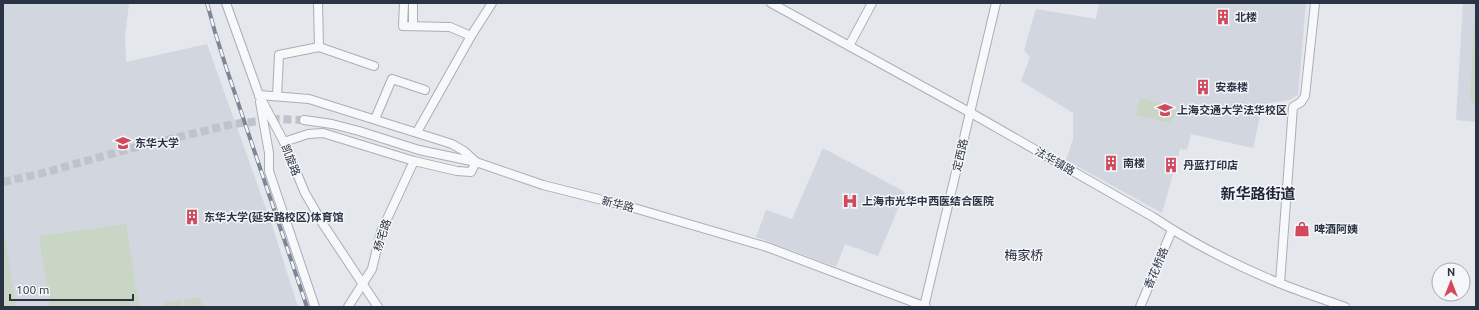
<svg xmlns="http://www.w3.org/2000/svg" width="1479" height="310" viewBox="0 0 1479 310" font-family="Ubuntu,'Noto Sans SC',sans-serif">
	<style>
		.built { fill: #d2d6de }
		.green { fill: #c9d6c5 }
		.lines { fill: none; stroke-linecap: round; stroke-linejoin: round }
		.minor-tunnel { stroke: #bfc3cb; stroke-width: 8; stroke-dasharray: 8 4; stroke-linecap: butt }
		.minor-casing { stroke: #a9aeb7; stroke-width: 10 }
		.minor { stroke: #f7f8fa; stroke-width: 8 }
		.rail-casing { stroke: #7d8696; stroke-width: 4 }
		.rail { stroke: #f4f6f9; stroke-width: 2.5; stroke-dasharray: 8; stroke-linecap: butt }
		.labels { text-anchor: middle; stroke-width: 3; stroke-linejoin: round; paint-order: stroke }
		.poi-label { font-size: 11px; font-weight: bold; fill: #2b3445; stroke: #f4f6f9; text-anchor: start }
		.street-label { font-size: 11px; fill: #2b3445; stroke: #f4f6f9 }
		.quarter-label { font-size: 13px; fill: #1d2536; stroke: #f4f6f9 }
		.district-label { font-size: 15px; font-weight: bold; fill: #1d2536; stroke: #f4f6f9 }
	</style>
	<rect width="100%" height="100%" fill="#e4e7ec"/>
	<g class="built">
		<path d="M3,3h126l-4,33 1,26 81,-18 65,181 26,82h-295z"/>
		<path d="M1099,3h207l-8,92 -9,5 -19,3 -8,4 -9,41 -62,-14 -4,16 -7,-1 -18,64 -96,-53 7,-21v-26l-52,-32 9,-24 -6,-7 12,-41 60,10z"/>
		<path d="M1463,3h13v119l-20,-2z"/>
		<path d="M823,148l82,44 -27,64 -33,-12 -9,23 -80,-30 10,-27 26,9z"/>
	</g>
	<g class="green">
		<path d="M1476,18v90l-6,-8 4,-78z"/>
		<path d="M1140,98l29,8 6,4v5l-5,8 -34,-8z"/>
		<path d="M126,224l13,83h-89l-11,-71z"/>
		<path d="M3,225l13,82h-13z"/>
		<path d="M201,297l2,10h-18l-1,-7z"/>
		<path d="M181,300l1,7h-17l-1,-4z"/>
	</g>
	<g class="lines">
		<path class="minor-tunnel" d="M3,182l36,-8 90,-25 104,-25 46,-5 25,1"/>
		<defs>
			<g id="minor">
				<path d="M226,3l33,92 25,47 21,51 18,31 55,83"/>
				<path d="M318,3l1,44 55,19"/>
				<path d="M404,3l-1,23 47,1 21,9"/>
				<path d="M413,3v22"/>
				<path d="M771,3l200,110 182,104c39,26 82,48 126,66 22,9 44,16 66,24"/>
				<path d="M849,46l23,-43"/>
				<path d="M259,95l50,4 143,45 12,7 12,11"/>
				<path d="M277,96l2,-41 40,-8"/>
				<path d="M260,102l9,51v18l46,136"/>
				<path d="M375,119l17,-40 33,11"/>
				<path d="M304,120l28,4 27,7 60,19 57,12 67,23 91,23 133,39 159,60"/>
				<path d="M417,132l54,-96 21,-33"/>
				<path d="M284,142l24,-8 15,-1 91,28 43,10 14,1 5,-10"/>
				<path d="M1280,283l13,-176 8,-5 4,-6 10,-93"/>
				<path d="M348,307l24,-38 9,-37 33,-71"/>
				<path d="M924,307l72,-304"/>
				<path d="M1140,307l32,-77"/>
			</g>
		</defs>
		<use href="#minor" class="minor-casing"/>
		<use href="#minor" class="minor"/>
		<defs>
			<path id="rail" d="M207,3l8,29 11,35 81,240"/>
		</defs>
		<use href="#rail" class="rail-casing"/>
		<use href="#rail" class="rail"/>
	</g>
	<defs>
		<symbol id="building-bare" viewBox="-9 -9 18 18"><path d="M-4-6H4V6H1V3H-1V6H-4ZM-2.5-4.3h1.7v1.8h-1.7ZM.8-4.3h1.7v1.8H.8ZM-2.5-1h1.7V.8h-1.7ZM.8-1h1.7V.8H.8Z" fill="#d1495b" stroke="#f4f6f9" stroke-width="2.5" paint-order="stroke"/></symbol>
		<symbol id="university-bare" viewBox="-9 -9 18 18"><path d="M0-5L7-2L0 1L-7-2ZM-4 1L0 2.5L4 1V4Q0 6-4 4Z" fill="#d1495b" stroke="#f4f6f9" stroke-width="2.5" paint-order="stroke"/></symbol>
		<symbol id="hospital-bare" viewBox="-9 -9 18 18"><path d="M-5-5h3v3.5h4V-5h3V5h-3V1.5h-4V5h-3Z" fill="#d1495b" stroke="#f4f6f9" stroke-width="2.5" paint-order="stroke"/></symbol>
		<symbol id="shop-bare" viewBox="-9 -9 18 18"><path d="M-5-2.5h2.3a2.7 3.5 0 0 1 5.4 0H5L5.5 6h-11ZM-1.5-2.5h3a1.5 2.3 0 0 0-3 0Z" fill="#d1495b" stroke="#f4f6f9" stroke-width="2.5" paint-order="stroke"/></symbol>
	</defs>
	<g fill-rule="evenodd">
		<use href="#building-bare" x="1212" y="6" width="22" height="22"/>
		<use href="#building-bare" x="1192" y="76" width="22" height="22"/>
		<use href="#university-bare" x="1154" y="99" width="22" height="22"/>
		<use href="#university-bare" x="112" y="132" width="22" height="22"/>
		<use href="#building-bare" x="1100" y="152" width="22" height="22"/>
		<use href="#building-bare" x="1160" y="154" width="22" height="22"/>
		<use href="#hospital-bare" x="839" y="190" width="22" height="22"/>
		<use href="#building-bare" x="181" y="206" width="22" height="22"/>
		<use href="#shop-bare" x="1291" y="218" width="22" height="22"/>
	</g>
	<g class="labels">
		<g class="poi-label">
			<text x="1235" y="21">北楼</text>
			<text x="1215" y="91">安泰楼</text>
			<text x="1177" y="114">上海交通大学法华校区</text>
			<text x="135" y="147">东华大学</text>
			<text x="1123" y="167">南楼</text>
			<text x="1183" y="169">丹蓝打印店</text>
			<text x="862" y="205">上海市光华中西医结合医院</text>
			<text x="204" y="221">东华大学(延安路校区)体育馆</text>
			<text x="1314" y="233">啤酒阿姨</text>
		</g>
		<g class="street-label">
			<text transform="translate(960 155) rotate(-77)" y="4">定西路</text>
			<text transform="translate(291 160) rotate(69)" y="4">凯旋路</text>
			<text transform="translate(1055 161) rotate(30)" y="4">法华镇路</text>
			<text transform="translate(618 204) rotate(14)" y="4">新华路</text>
			<text transform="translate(382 235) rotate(-71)" y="4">杨宅路</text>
			<text transform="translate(1156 268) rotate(-67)" y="4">香花桥路</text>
		</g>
		<g class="quarter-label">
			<text x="1024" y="260">梅家桥</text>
		</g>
		<g class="district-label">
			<text x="1258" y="199">新华路街道</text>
		</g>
	</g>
	<rect width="1479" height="310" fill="none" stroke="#2b3445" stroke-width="8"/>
	<g transform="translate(1451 282)"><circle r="19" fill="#f4f6f9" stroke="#a4a8b1"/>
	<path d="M0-3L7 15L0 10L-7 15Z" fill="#d1495b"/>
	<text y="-6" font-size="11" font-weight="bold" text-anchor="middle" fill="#2b3445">N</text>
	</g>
	<path d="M10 294v6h123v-6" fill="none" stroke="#2b3445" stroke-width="2"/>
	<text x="16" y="294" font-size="12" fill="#2b3445" stroke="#f4f6f9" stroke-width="3" paint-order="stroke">100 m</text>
</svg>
